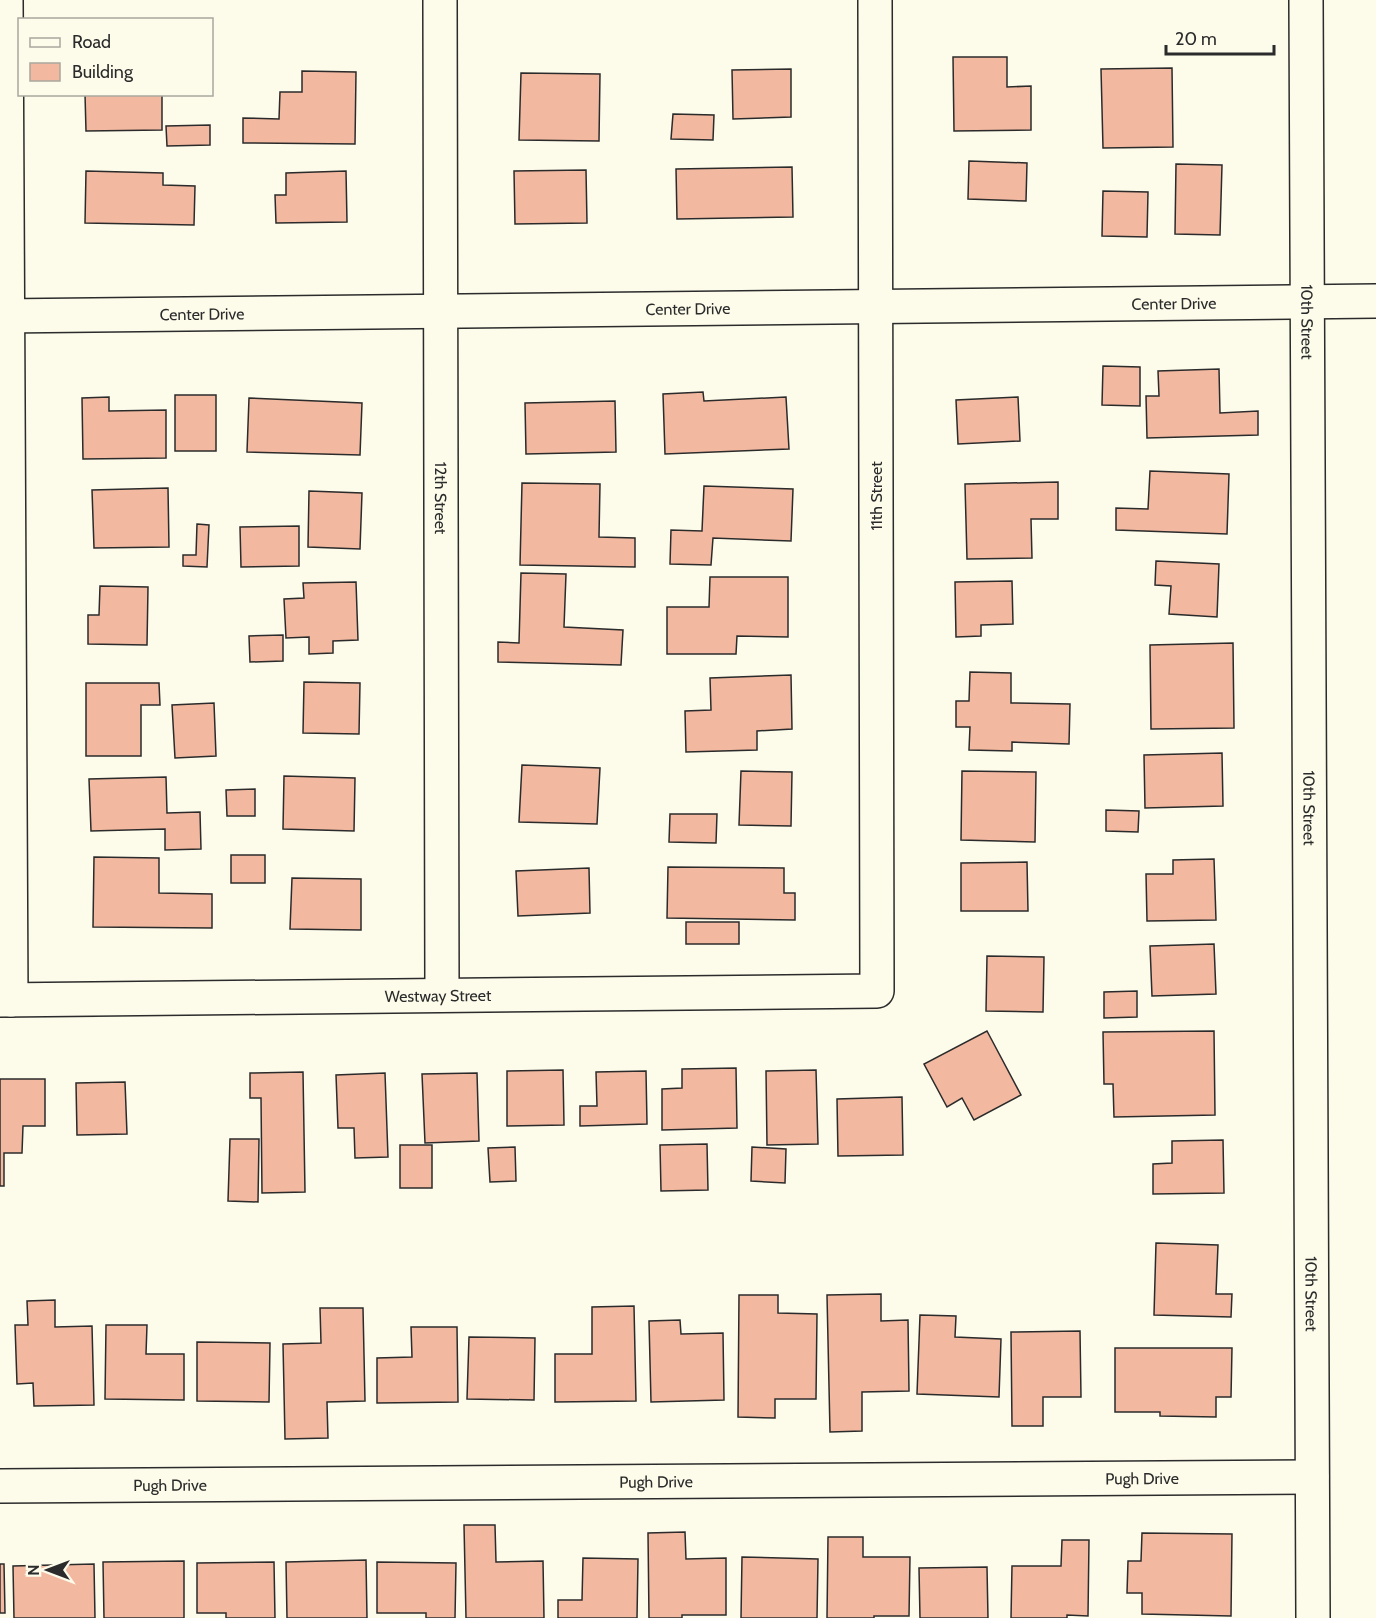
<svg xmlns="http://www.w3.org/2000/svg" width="1376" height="1618" viewBox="0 0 1376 1618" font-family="Cabin,sans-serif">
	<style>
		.building { fill: #f2b8a0; stroke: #2b2b2b; stroke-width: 1.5 }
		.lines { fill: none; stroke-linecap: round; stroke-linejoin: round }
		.minor-casing { stroke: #2b2b2b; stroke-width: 36 }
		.minor { stroke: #fdfbea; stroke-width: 33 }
		.labels { text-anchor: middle; stroke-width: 4.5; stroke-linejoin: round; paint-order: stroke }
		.street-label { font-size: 16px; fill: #2b2b2b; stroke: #fdfbea }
	</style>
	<rect width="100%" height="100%" fill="#fdfbea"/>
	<g class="building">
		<path d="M953,57h54v30l24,-1v44l-77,1z"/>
		<path d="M1172,68l1,79 -70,1 -2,-79z"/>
		<path d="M791,69v48l-58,2 -1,-49z"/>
		<path d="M302,71l54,1 -1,72 -112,-1v-25l36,1 1,-27h22z"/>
		<path d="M521,73l79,1 -1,67 -80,-1z"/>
		<path d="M85,94h77v36l-76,1z"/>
		<path d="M673,114l41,1 -1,25 -42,-1z"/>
		<path d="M210,125v20l-43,1 -1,-20z"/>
		<path d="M969,161l58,2 -1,38 -58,-2z"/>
		<path d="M1176,164l46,1 -2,70 -45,-1z"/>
		<path d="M792,167l1,50 -116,2 -1,-50z"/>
		<path d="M586,170l1,53 -72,1 -1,-53z"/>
		<path d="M86,171l77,2v12l32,1 -1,39 -109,-2z"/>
		<path d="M346,171l1,51 -71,1 -1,-28h11v-22z"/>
		<path d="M1103,191l45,1 -1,45 -45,-1z"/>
		<path d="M1103,366l37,1v39l-38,-1z"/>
		<path d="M1219,369l1,44 38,-2v24l-111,3 -1,-42h13l-1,-25z"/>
		<path d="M703,392l1,9 82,-4 3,52 -124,5 -2,-60z"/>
		<rect x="175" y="395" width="41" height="56"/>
		<path d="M109,397v14l57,-1v48l-83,1 -1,-61z"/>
		<path d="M1018,397l2,44 -62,3 -2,-44z"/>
		<path d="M249,398l113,5 -2,52 -113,-3z"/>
		<path d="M615,401l1,51 -90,2 -1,-51z"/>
		<path d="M1150,471l79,3 -2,60 -111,-4v-22l32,1z"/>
		<path d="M1058,482v37h-27l1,39 -65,1 -2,-75z"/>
		<path d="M522,483l78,1 -1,53 36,1v29l-115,-2z"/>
		<path d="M704,486l89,3 -2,52 -78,-3 -2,27 -41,-1 1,-34 31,1z"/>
		<path d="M168,488l1,59 -75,1 -2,-58z"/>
		<path d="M309,491l53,2 -2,56 -52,-2z"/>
		<path d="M197,524l12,1 -2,42 -24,-1v-11h13z"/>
		<path d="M299,526v40l-58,1 -1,-40z"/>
		<path d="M1156,561l63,3 -2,53 -48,-3 2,-28 -16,-1z"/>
		<path d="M521,573l45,1 -2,53 59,3 -2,35 -123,-3v-20l21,1z"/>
		<path d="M710,577h78v60l-51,-1 -1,18h-69v-47h42z"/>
		<path d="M1012,581l1,43 -32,1v11l-25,1 -1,-55z"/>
		<path d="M356,582l2,58 -25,1v12l-24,1v-17l-23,1 -2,-39 20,-1 -1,-15z"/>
		<path d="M100,586l48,1 -1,58 -59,-1v-29h11z"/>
		<path d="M283,635v26l-33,1 -1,-26z"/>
		<path d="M1233,643l1,85 -83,1 -1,-84z"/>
		<path d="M970,672l41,1v30l59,1 -1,40 -57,-2v9l-43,-1 1,-23h-14v-26h13z"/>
		<path d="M791,675l1,54 -35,2v19l-71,2 -1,-41 26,-1 -1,-32z"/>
		<path d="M304,682l56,1 -1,51 -56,-1z"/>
		<path d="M86,683h73l1,22h-19v51h-55z"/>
		<path d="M214,703l2,53 -41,2 -3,-53z"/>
		<path d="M1222,753l1,53 -78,2 -1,-53z"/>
		<path d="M522,765l78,3 -3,56 -78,-2z"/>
		<path d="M741,771l51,1 -1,54 -52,-1z"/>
		<path d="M962,771l74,1 -1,70 -74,-2z"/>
		<path d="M284,776l71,2 -1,53 -71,-2z"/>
		<path d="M166,777l1,36 33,-1 1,37 -36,1v-21l-74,2 -2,-52z"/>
		<path d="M255,789v27h-28l-1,-26z"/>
		<path d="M1106,810l33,1 -1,21 -32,-1z"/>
		<path d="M670,814h47l-1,29 -47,-1z"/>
		<rect x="231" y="855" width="34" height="28"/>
		<path d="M94,857l65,1v35l53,1v34l-119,-1z"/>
		<path d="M1214,859l2,61 -69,1 -1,-47h27v-14z"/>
		<path d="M1027,862l1,49h-67v-48z"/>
		<path d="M668,867l116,1v25h11v27l-128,-2z"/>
		<path d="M589,868l1,45 -72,3 -2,-45z"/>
		<path d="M292,878l69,1v51l-71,-1z"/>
		<rect x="686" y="922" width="53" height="22"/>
		<path d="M1214,944l2,50 -64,2 -2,-50z"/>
		<path d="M987,956l57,1 -1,55 -57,-1z"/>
		<path d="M1137,991v26l-33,1v-26z"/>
		<path d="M987,1031l34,64 -47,25 -12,-22 -15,9 -23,-43z"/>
		<path d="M1214,1031l1,84 -101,2 -1,-33h-9l-1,-52z"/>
		<path d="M736,1068l1,60 -75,2v-41l20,-1v-19z"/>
		<path d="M563,1070l1,55 -57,1v-55z"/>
		<path d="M816,1070l2,74 -51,1 -1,-74z"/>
		<path d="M646,1071l1,53 -67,2v-20h17l-1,-34z"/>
		<path d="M303,1072l2,120 -43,1 -1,-95h-11v-25z"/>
		<path d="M385,1073l3,84 -33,1 -1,-30h-16l-2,-53z"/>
		<path d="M477,1073l2,68 -54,2 -3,-69z"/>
		<path d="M0,1079h45v47h-22l-1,27h-18v33h-4z"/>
		<path d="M125,1082l2,52 -50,1 -1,-52z"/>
		<path d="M902,1097l1,58 -65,1 -1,-57z"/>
		<path d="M230,1139h29l-1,63 -30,-1z"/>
		<path d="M1223,1140l1,53 -71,1v-30l19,-1v-22z"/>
		<path d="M707,1144l1,46 -47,1 -1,-46z"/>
		<rect x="400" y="1145" width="32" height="43"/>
		<path d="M515,1147l1,34 -26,1 -2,-34z"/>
		<path d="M752,1147l34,2 -1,34 -34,-2z"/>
		<path d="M1156,1243l62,2 -2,49h16l-1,23 -77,-2z"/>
		<path d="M881,1294v27l27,-1 1,71 -47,1v39l-32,1 -3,-137z"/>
		<path d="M739,1295h39v18l39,1 -1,85h-41v19l-37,-1z"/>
		<path d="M55,1300v27l37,-1 2,79 -60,1 -1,-23 -16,1 -2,-59h13l-1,-24z"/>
		<path d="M634,1306l2,95 -81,1v-48h37v-47z"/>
		<path d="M320,1308h43l2,93 -38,1 1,36 -43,1 -2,-95 38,-1z"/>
		<path d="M920,1315l36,1 -1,21 46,2 -2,58 -82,-3z"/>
		<path d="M680,1320l1,14 42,-1 1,67 -73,2 -2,-81z"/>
		<path d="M106,1325h41l-1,29h38v46l-79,-1z"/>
		<path d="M411,1327h46l1,75 -81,1v-45l35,-1z"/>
		<path d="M1080,1331l1,66h-38v29h-31l-1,-94z"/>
		<path d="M469,1337l66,1 -1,62 -67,-1z"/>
		<path d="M197,1342l73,1 -1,59 -72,-1z"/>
		<path d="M1115,1348h117l-1,49h-15v20l-56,-1v-4h-45z"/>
		<path d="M464,1525h31l1,37 47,-1 1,57h-78z"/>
		<path d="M685,1532l1,27 40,-1v57h-44v3h-33l-1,-85z"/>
		<path d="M1142,1533l90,1 -1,82 -89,-2v-21h-15l1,-32h13z"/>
		<path d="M828,1537h35v20h47l-1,59h-35v2h-47z"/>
		<path d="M1062,1540h27l-1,76 -21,-1v3h-56l1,-52h49z"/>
		<path d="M742,1557l76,2 -1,59h-76z"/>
		<path d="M583,1558l55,1 -1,59h-79v-18h24z"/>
		<path d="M366,1560l1,58h-80l-1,-56z"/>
		<path d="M184,1561v57h-80l-1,-56z"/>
		<path d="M274,1562l1,56h-49v-5h-29v-50z"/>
		<path d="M377,1562l79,1 -1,55h-29v-5h-49z"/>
		<path d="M0,1564h4l1,49h-5z"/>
		<path d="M94,1564l1,54h-81l-1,-52z"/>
		<path d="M987,1567l1,51h-68l-1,-50z"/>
	</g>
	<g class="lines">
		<defs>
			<g id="minor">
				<path d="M6,0l5,1000"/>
				<path id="s1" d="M440,0l2,995"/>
				<path id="s2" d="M1306,0l7,1618"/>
				<path id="s3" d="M0,316l1376,-15"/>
				<path id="s4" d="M0,1000l877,-9 -2,-991"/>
				<path id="s5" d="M0,1486l1312,-9"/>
			</g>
		</defs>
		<use href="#minor" class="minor-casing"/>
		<use href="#minor" class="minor"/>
	</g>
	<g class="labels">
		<g class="street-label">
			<text dy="6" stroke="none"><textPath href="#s3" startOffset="1174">Center Drive</textPath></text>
			<text dy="6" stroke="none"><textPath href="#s3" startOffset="688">Center Drive</textPath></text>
			<text dy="6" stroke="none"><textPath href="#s3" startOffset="202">Center Drive</textPath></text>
			<text dy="6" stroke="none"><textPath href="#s2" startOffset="322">10th Street</textPath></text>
			<text transform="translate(876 496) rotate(-90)" y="6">11th Street</text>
			<text dy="6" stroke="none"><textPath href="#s1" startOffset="498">12th Street</textPath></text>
			<text dy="6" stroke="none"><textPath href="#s2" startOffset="808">10th Street</textPath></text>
			<text dy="6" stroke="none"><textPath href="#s4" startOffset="438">Westway Street</textPath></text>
			<text dy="6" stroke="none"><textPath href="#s2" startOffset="1294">10th Street</textPath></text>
			<text dy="6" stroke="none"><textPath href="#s5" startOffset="1142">Pugh Drive</textPath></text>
			<text dy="6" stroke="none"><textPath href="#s5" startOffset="656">Pugh Drive</textPath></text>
			<text dy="6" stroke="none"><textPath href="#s5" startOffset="170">Pugh Drive</textPath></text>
		</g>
	</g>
	<rect x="18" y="18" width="195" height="78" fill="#fdfbea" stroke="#a9a89e" stroke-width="1.5"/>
	<rect x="30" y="38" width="30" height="9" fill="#fdfbea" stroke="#a9a89e" stroke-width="1.5"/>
	<text x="72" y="48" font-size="18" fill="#2b2b2b">Road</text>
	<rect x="30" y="63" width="30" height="18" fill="#f2b8a0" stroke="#a9a89e" stroke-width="1.5"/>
	<text x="72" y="78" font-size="18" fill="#2b2b2b">Building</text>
	<g transform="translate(48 1570) rotate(270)" stroke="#fdfbea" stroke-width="4.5" paint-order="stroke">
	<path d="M0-4.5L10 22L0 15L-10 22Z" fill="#2b2b2b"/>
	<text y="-9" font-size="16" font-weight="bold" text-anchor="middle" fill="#2b2b2b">N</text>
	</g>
	<path d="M1166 45v9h108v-9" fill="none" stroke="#2b2b2b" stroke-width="3"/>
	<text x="1175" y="45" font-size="18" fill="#2b2b2b" stroke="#fdfbea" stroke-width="4.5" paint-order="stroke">20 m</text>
</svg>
